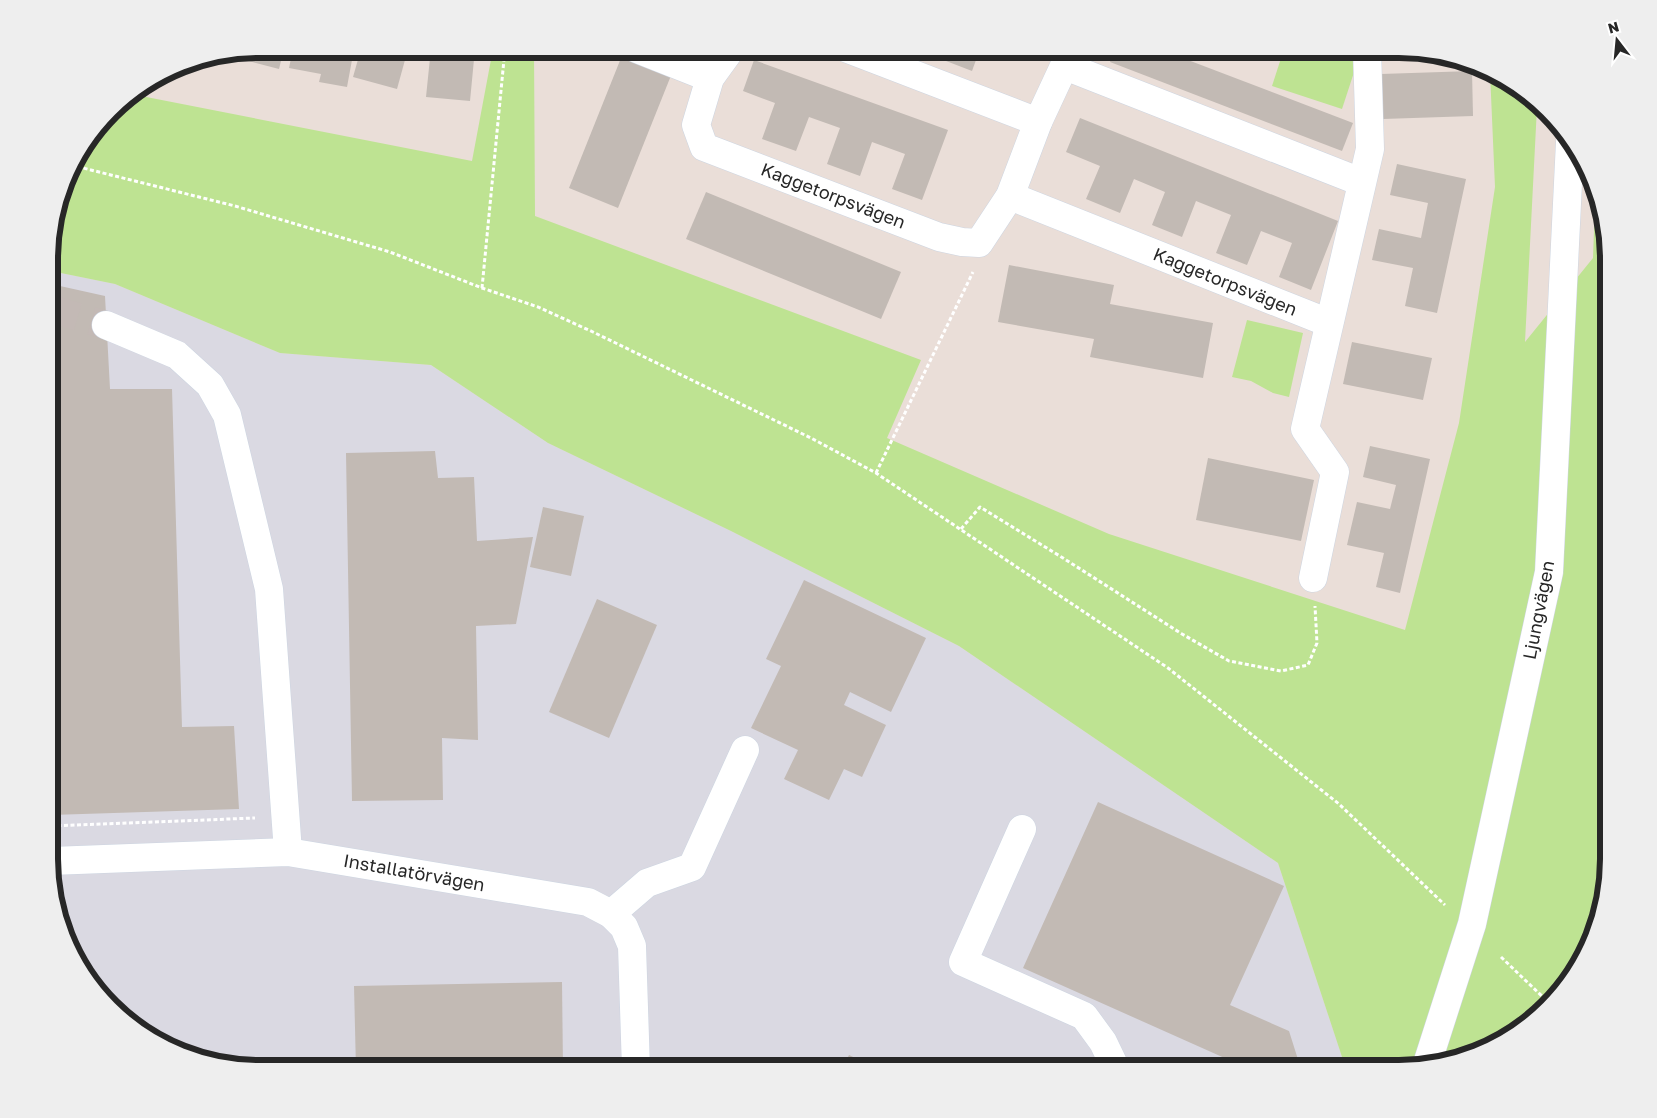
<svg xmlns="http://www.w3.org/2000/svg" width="1657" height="1118" viewBox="0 0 1657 1118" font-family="'Golos Text',sans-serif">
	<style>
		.industrial { fill: #dad9e2 }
		.green { fill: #bee392 }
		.building { fill: #c2bab4 }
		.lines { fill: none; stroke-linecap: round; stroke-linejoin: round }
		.minor-tunnel { stroke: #c3b9b5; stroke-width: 28; stroke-dasharray: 28 14; stroke-linecap: butt }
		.minor-casing { stroke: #cdd5e1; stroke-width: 29 }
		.path { stroke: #fff; stroke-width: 3; stroke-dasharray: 4 2.5; stroke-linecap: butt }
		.minor { stroke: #fff; stroke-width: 28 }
		.labels { text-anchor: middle; stroke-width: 4; stroke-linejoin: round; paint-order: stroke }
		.street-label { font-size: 18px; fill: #272727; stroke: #fff }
		.rim { fill: none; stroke: #272727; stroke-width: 6 }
	</style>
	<rect width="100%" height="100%" fill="#eaded8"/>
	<path class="industrial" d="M51,271l64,13 165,69 151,12 117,78 183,88 228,115 319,217 68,206h-1088l-67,-11 -49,-24 -65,-69 -26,-78z"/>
	<g class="green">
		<path d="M493,49h41l1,167 386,144 -34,78 222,96 296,96 54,-207 36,-236 -5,-115 25,12 22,23 -12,235 68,-84 2,-55 13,42v628l-11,54 -24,49 -70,65 -91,28h-66l-68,-206 -319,-217 -228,-115 -183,-88 -117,-78 -151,-12 -165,-69 -64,-13v-40l19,-66 50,-64 11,-7 341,67z"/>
		<path d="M1284,49h51l24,8 -17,52 -70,-23z"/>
		<path d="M1247,320l56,13 -14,64 -16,-4 -22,-12 -19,-4z"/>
	</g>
	<g class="building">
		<path d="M258,49h26l-5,20 -53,-14z"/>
		<path d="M293,49h61l-7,38 -28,-5 2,-8 -32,-6z"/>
		<path d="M361,49h47l-11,40 -44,-12z"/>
		<path d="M444,49h31l-5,52 -44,-4 4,-39 13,1z"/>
		<path d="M915,49h65l-8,22z"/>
		<path d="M1115,49h44l194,74 -11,28 -232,-89z"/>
		<path d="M623,53l49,20 -54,135 -49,-20z"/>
		<path d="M754,60l194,70 -26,70 -30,-11 13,-35 -33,-12 -12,34 -33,-12 13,-36 -31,-11 -13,34 -34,-12 13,-36 -32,-12z"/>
		<path d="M1472,71l1,45 -90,3 -2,-45z"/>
		<path d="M1080,118l258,103 -27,69 -32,-13 13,-34 -31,-12 -14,34 -31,-12 15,-38 -35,-14 -14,36 -30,-12 13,-33 -31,-13 -14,34 -34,-14 14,-33 -34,-14z"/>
		<path d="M1397,164l69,15 -29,134 -32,-7 8,-38 -41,-8 7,-31 42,9 7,-35 -38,-8z"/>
		<path d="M706,192l195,80 -20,47 -195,-80z"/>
		<path d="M1009,265l105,20 -4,19 103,19 -10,55 -113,-21 4,-18 -96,-17z"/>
		<path d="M51,284l54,12 5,93h62l10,338 52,-1 5,83 -188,6z"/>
		<path d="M1352,342l80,16 -9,42 -80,-16z"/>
		<path d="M1370,446l60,13 -30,134 -24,-6 8,-34 -37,-8 10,-43 33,7 6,-24 -33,-8z"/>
		<path d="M435,451l3,27 36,-1 3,64 56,-4 -17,87 -40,2 2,114 -36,-2 1,62 -91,1 -6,-348z"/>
		<path d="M1208,458l106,22 -13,61 -105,-21z"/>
		<path d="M543,507l41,9 -13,60 -41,-9z"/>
		<path d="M804,580l122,58 -35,74 -41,-20 -6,13 42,20 -24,52 -18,-8 -15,31 -45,-21 14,-29 -47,-22 30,-62 -15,-7z"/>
		<path d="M597,599l60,26 -48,113 -60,-26z"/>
		<path d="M1098,802l186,84 -54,119 59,26 12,38h-65l2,-5 -215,-96z"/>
		<path d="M562,982l1,87h-207l-2,-83z"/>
		<path d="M849,1055l29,14h-36z"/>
	</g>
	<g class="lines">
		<path class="minor-tunnel" d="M51,309l55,16"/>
		<defs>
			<g id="minor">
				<path d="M637,49l73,29"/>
				<path d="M731,49l-21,29 -14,47 8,22 235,90 23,5 17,1 31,-47 28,-74 34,-73"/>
				<path d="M848,49l190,73"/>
				<path d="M1065,66l296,116"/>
				<path d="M1010,196l319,127"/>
				<path d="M106,325l71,30 33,30 17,30 42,174 19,263"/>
				<path d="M1313,578l22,-106 -30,-43 65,-280 -3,-100"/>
				<path d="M1022,829l-59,133 121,54 19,26 13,27"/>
				<path d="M51,861l237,-9 300,50 23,12 13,13 8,19 4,123"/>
				<path d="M611,914l36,-31 45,-16 53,-117"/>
				<path d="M1427,1064l45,-140 77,-352 21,-430"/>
			</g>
		</defs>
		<use href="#minor" class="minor-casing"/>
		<g class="path">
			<path d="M71,165l164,41 155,46 92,36 56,19 55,25 218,106 65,35 292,195 171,136 106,101"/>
			<path d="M482,288l23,-239"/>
			<path d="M876,473l97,-201"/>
			<path d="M961,529l19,-22 83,51 119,76 47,27 52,10 27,-6 9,-22 -2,-37"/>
			<path d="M51,826l204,-8"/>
			<path d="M1501,957l46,44"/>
		</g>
		<use href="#minor" class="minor"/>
	</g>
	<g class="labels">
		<g class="street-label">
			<text transform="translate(833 196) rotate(21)" y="6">Kaggetorpsvägen</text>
			<text transform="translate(1225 282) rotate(22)" y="6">Kaggetorpsvägen</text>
			<text transform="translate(1539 610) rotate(-79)" y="6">Ljungvägen</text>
			<text transform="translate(414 873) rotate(10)" y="6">Installatörvägen</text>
		</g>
	</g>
	<path d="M0 0H1657V1118H0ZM259 58H1399A201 201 0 0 1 1600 259V859A201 201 0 0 1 1399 1060H259A201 201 0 0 1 58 859V259A201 201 0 0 1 259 58Z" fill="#eee" fill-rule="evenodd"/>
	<path class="rim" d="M259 58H1399A201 201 0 0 1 1600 259V859A201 201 0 0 1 1399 1060H259A201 201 0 0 1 58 859V259A201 201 0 0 1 259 58Z"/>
	<g transform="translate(1617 40) rotate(344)" stroke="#ffffff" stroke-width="4" paint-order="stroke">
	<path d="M0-4L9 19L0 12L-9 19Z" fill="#272727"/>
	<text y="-8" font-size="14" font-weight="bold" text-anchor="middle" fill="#272727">N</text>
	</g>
</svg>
